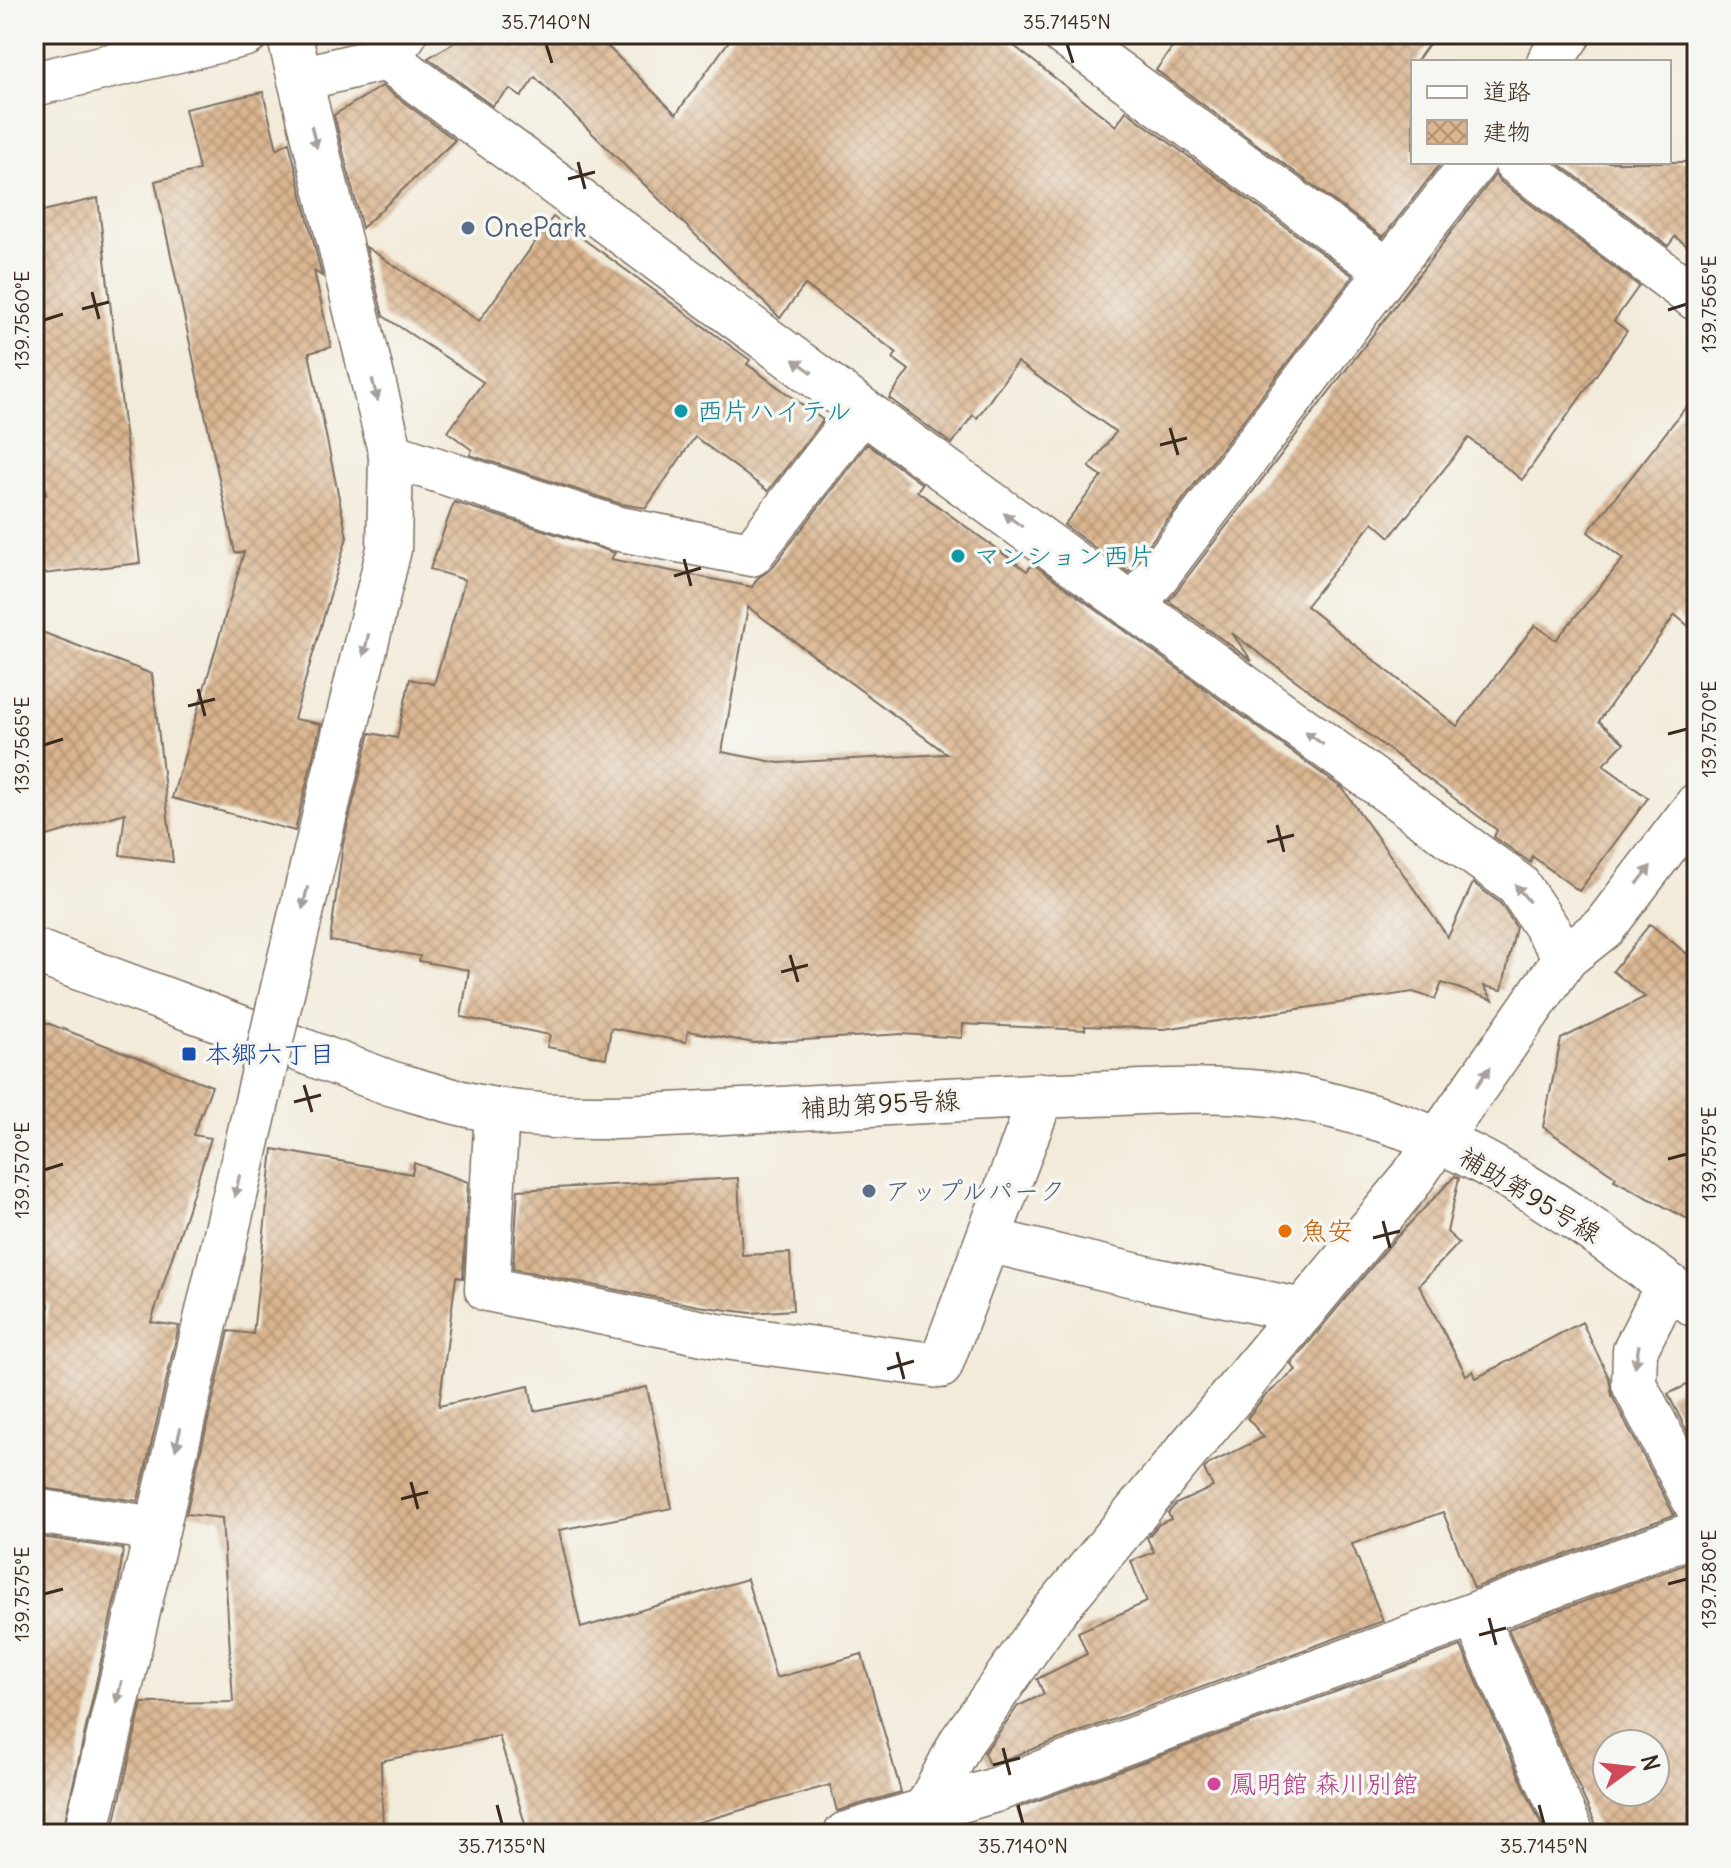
<svg xmlns="http://www.w3.org/2000/svg" width="1731" height="1868" viewBox="0 0 1731 1868" font-family="Delius,'Klee One',sans-serif">
	<style>
		.building { fill: url(#building-cross-hatch); fill-rule: evenodd }
		.lines { fill: none; stroke-linecap: round; stroke-linejoin: round }
		.minor-casing { stroke: #7b6e60; stroke-width: 47 }
		.minor { stroke: #fff; stroke-width: 44 }
		.minor-bridge-casing { stroke: #7b6e60; stroke-width: 47; stroke-linecap: butt }
		.minor-bridge { stroke: #fff; stroke-width: 44 }
		.oneway { fill: #a79f9a }
		.ticks { fill: none; stroke: #3b2a1e; stroke-width: 3 }
		.service-dot { fill: #5c6f8a; stroke: #f6f6f2; stroke-width: 3 }
		.culture-dot { fill: #0f9aa8; stroke: #f6f6f2; stroke-width: 3 }
		.transit-dot { fill: #1a4fb4; stroke: #f6f6f2; stroke-width: 3 }
		.food-dot { fill: #e8710a; stroke: #f6f6f2; stroke-width: 3 }
		.hotel-dot { fill: #d1479c; stroke: #f6f6f2; stroke-width: 3 }
		.labels { text-anchor: middle; stroke-width: 7; stroke-linejoin: round; paint-order: stroke }
		.service-label { font-size: 26px; fill: #4e5e75; stroke: #f6f6f2; text-anchor: start }
		.culture-label { font-size: 26px; fill: #0d838f; stroke: #f6f6f2; text-anchor: start }
		.transit-label { font-size: 26px; fill: #164399; stroke: #f6f6f2; text-anchor: start }
		.street-label { font-size: 26px; fill: #3b2a1e; stroke: #f6f6f2 }
		.food-label { font-size: 26px; fill: #c56008; stroke: #f6f6f2; text-anchor: start }
		.hotel-label { font-size: 26px; fill: #b23c85; stroke: #f6f6f2; text-anchor: start }
		.neatline { fill: none; stroke: #3b2a1e; stroke-width: 3 }
		.ticks-label { font-size: 20px; text-anchor: middle; fill: #3b2a1e }
	</style>
	<defs>
		<pattern id="building-cross-hatch" width="8" height="8" patternUnits="userSpaceOnUse" patternTransform="scale(2)"><rect width="8" height="8" fill="#dab58f"/><path d="M0 0l8 8M0 8l8-8" fill="none" stroke="#b29374"/></pattern>
	</defs>
	<rect width="100%" height="100%" fill="#f6f6f2"/>
	<filter id="ink" filterUnits="userSpaceOnUse"><feTurbulence type="fractalNoise" baseFrequency=".0125" numOctaves="2"/><feDisplacementMap in="SourceGraphic" scale="16" xChannelSelector="R" yChannelSelector="G"/><feConvolveMatrix kernelMatrix="1 2 1 2 8 2 1 2 1" color-interpolation-filters="sRGB"/></filter>
	<filter id="wash" filterUnits="userSpaceOnUse"><feTurbulence type="fractalNoise" baseFrequency=".006" numOctaves="4" result="noise"/><feDisplacementMap in="SourceGraphic" scale="32" xChannelSelector="R" yChannelSelector="G"/><feGaussianBlur stdDeviation="1.8" result="paint"/><feColorMatrix in="noise" values="0 0 0 0 0 0 0 0 0 0 0 0 0 0 0 0 0 1.4 0 .05"/><feComposite in="paint" operator="in"/></filter>
	<g filter="url(#wash)">
		<rect width="100%" height="100%" fill="#f3ebda"/>
		<g id="blocks">
			<g class="building">
				<path d="M469,34h126l81,80 58,-80h265l117,92 10,-15 227,165 -225,296 -64,-47 38,-49 -13,-9 27,-35 -99,-70 -40,56 -4,-3 -21,29 -63,-46 20,-28 -16,-12 4,-5 -92,-68 -25,33 -245,-241 -14,20 -11,-8 -18,17 -64,-48z"/>
				<path d="M1182,34h254l-20,28h-3v100h29l-59,75 -227,-167z"/>
				<path d="M382,86l73,54 -93,88 -28,-113z"/>
				<path d="M263,92l14,57 12,-7 33,134 -8,-5 17,76 -22,6 38,184 -53,182 27,5 -26,107 -123,-33 72,-246 -9,1 -80,-372 44,-11 -14,-61z"/>
				<path d="M1557,162h140v91l-22,-16 -7,9z"/>
				<path d="M1495,175l6,7 138,104 -25,35 13,10 -105,149 -53,-42 -79,99 -17,-15 -67,84 151,120 78,-101 21,15 67,-81 -35,-27 109,-139v240l-22,-18 -76,106 25,22 -21,22 45,33 -69,93 -47,-35 -1,7 -37,-26 3,-7 -265,-197 20,28 -83,-60z"/>
				<path d="M98,198l42,365 -106,12v-79l12,-1 -12,-109v-173z"/>
				<path d="M553,217l197,143 -3,4 76,56 -55,71 -73,-54 -49,71 -25,-4 -151,-49 2,-5 -24,-18 35,-50 -100,-66 -17,-69 113,74z"/>
				<path d="M867,444l55,40 -5,7 110,80 6,-7 310,225 105,148 25,-54 27,20 16,24 -14,63 -18,-4 9,14 -51,-17 -7,16 -22,-7 -249,37 -79,-3v4l-122,-6 -1,14 -60,-4 -148,9 -66,-12 -2,11 -75,-14 -5,30 -59,-11 3,-12 -89,-18 8,-47 -50,-9 1,-5 -90,-15 13,-97 27,-111 27,5 13,-59 24,5 31,-104 -35,-11 24,-67 161,51 -4,6 141,28 6,-9 13,-9zM748,607l199,147 -168,9 -57,-11z"/>
				<path d="M34,629l118,45 21,188 -53,-7 5,-42 -91,27z"/>
				<path d="M1650,924l47,38v262l-83,-44 2,-3 -73,-50 18,-88 84,-42 -32,-26z"/>
				<path d="M34,1018l178,68 -19,49 18,3 -60,184 28,4 -41,175 -104,-14v-92l15,-91 -15,-5z"/>
				<path d="M273,1149l139,25 2,-11 54,19 -5,96 -7,-1 -17,129 90,-20 5,25 113,-24 25,121 -113,22 22,98 166,-49 29,99 86,-24 39,138 -64,19 -7,-26 -173,49h-129l-29,-98 -118,25 2,73h-271l30,-131 91,-1 -11,-184 -36,-4 43,-183 24,3z"/>
				<path d="M1455,1176l4,2 -12,54 12,11 -40,42 47,90 7,-4 3,7 106,-56 27,56 3,18 62,119 -200,73 -31,-76 -91,32 31,77 -394,144 -5,-12 34,-47 26,-12 -7,-15 50,-25 -9,-22 69,-30 -16,-41 23,-9 -7,-14 12,-14 12,-5 -3,-6 8,-9 37,-17 -9,-18 5,-5 55,-27 -17,-19 17,-21 32,-27 -5,-6 102,-123z"/>
				<path d="M738,1178l4,77 48,-2 3,57 -42,3 -53,-7 -185,-37 5,-79z"/>
				<path d="M1697,1380v71l-29,-57z"/>
				<path d="M34,1536l89,13 -4,32 -57,253h-28z"/>
				<path d="M1697,1560v263l-24,11h-73l-92,-205zM1607,1744h48v48h-48z"/>
				<path d="M1461,1646l82,183 -11,5h-506l-9,-26z"/>
			</g>
		</g>
	</g>
	<g filter="url(#ink)">
		<use href="#blocks" fill-opacity="0" stroke="#7b6e60" stroke-width="2"/>
		<g class="lines">
			<defs>
				<g id="minor">
					<path d="M1064,34l324,237"/>
					<path d="M386,58l476,352 656,475 48,72"/>
					<path d="M1549,62l20,-28"/>
					<path d="M300,79l86,-21 18,-23"/>
					<path d="M34,84l212,-50"/>
					<path d="M1516,162l181,137"/>
					<path d="M391,455l224,73 136,26 111,-144"/>
					<path d="M1133,607l255,-336 86,-109"/>
					<path d="M34,951l356,132c35,10 70,22 106,27 82,13 166,5 247,1 117,-6 234,-14 350,-17 66,-2 134,-8 199,3 25,4 50,11 74,18 124,33 229,117 331,191"/>
					<path d="M287,971l102,-422 2,-94 -102,-421"/>
					<path d="M497,1110l-10,179 231,47 222,30 102,-271"/>
					<path d="M988,1240l166,40 149,31"/>
					<path d="M1668,1285l-33,65 -1,34 63,121"/>
					<path d="M34,1511l123,18"/>
					<path d="M1475,1616l97,218"/>
					<path d="M86,1834l169,-724"/>
					<path d="M846,1834l146,-43 705,-258"/>
					<path d="M922,1834l5,-26 35,-67 89,-126 356,-430 159,-228 38,-30 93,-122"/>
				</g>
			</defs>
			<use href="#minor" class="minor-casing"/>
			<use href="#minor" class="minor"/>
			<defs>
				<path id="minor-bridge" d="M255,1110l32,-139"/>
			</defs>
			<use href="#minor-bridge" class="minor-bridge-casing"/>
			<use href="#minor-bridge" class="minor-bridge"/>
		</g>
		<defs><path id="oneway-solid" d="M-6-.8H1V-3.2L6.5 0L1 3.2V.8H-6Z" transform="scale(2)"/></defs>
		<g class="oneway">
			<use href="#oneway-solid" transform="translate(314 137) rotate(76)"/>
			<use href="#oneway-solid" transform="translate(803 366) rotate(-144)"/>
			<use href="#oneway-solid" transform="translate(375 390) rotate(76)"/>
			<use href="#oneway-solid" transform="translate(1013 520) rotate(-144)"/>
			<use href="#oneway-solid" transform="translate(366 645) rotate(103)"/>
			<use href="#oneway-solid" transform="translate(1314 738) rotate(-144)"/>
			<use href="#oneway-solid" transform="translate(1644 875) rotate(-53)"/>
			<use href="#oneway-solid" transform="translate(1522 893) rotate(-129)"/>
			<use href="#oneway-solid" transform="translate(305 898) rotate(103)"/>
			<use href="#oneway-solid" transform="translate(1483 1077) rotate(-55)"/>
			<use href="#oneway-solid" transform="translate(237 1186) rotate(103)"/>
			<use href="#oneway-solid" transform="translate(1637 1356) rotate(100)"/>
			<use href="#oneway-solid" transform="translate(178 1439) rotate(103)"/>
			<use href="#oneway-solid" transform="translate(119 1692) rotate(103)"/>
		</g>
	</g>
	<path class="ticks" d="M546,44l6,19M1067,44l6,19M578,162l7,27M568,179l27,-7M92,292l7,27M82,309l27,-7M1668,310l19,-6M44,320l19,-6M1170,428l8,27M1160,445l27,-7M684,559l7,27M674,576l27,-8M198,689l7,27M188,706l27,-7M1668,734l19,-5M44,745l19,-6M1277,825l7,27M1267,842l27,-7M790,955l8,27M781,972l27,-7M304,1085l8,27M294,1102l27,-7M1668,1159l19,-5M44,1170l19,-6M1383,1221l7,27M1373,1238l27,-7M897,1352l7,27M887,1369l27,-8M411,1482l7,27M401,1499l27,-7M1668,1584l19,-5M44,1594l19,-5M1489,1618l7,27M1479,1635l27,-7M1003,1748l7,27M993,1765l27,-7M497,1805l5,19M1018,1805l5,19M1539,1805l5,19"/>
	<g class="service-dot">
		<circle cx="468" cy="228" r="8"/>
		<circle cx="869" cy="1191" r="8"/>
	</g>
	<g class="culture-dot">
		<circle cx="681" cy="411" r="8"/>
		<circle cx="958" cy="556" r="8"/>
	</g>
	<rect class="transit-dot" x="181" y="1046" width="16" height="16" rx="4"/>
	<circle class="food-dot" cx="1285" cy="1231" r="8"/>
	<circle class="hotel-dot" cx="1214" cy="1784" r="8"/>
	<g class="labels">
		<g class="service-label">
			<text x="484" y="237">OnePark</text>
			<text x="885" y="1200">アップルパーク</text>
		</g>
		<g class="culture-label">
			<text x="697" y="420">西片ハイテル</text>
			<text x="974" y="565">マンション西片</text>
		</g>
		<g class="transit-label">
			<text x="205" y="1063">本郷六丁目</text>
		</g>
		<g class="street-label">
			<text transform="translate(880 1104) rotate(-3)" y="9">補助第95号線</text>
			<text transform="translate(1530 1195) rotate(31)" y="9">補助第95号線</text>
		</g>
		<g class="food-label">
			<text x="1301" y="1240">魚安</text>
		</g>
		<g class="hotel-label">
			<text x="1230" y="1793">鳳明館 森川別館</text>
		</g>
	</g>
	<rect width="1731" height="1868" fill="none" stroke="#f6f6f2" stroke-width="88"/>
	<rect x="1411" y="60" width="260" height="104" fill="#f6f6f2" stroke="#aba49d" stroke-width="2"/>
	<rect x="1427" y="86" width="40" height="12" fill="#ffffff" stroke="#aba49d" stroke-width="2"/>
	<text x="1483" y="100" font-size="24" fill="#3b2a1e">道路</text>
	<rect x="1427" y="120" width="40" height="24" fill="url(#building-cross-hatch)" stroke="#aba49d" stroke-width="2"/>
	<text x="1483" y="140" font-size="24" fill="#3b2a1e">建物</text>
	<g transform="translate(1631 1768) rotate(75)"><circle r="38" fill="#f6f6f2" stroke="#aba49d" stroke-width="2"/>
	<path d="M0-6L14 30L0 20L-14 30Z" fill="#d1495b"/>
	<text y="-12" font-size="22" font-weight="bold" text-anchor="middle" fill="#3b2a1e">N</text>
	</g>
	<rect x="44" y="44" width="1643" height="1780" class="neatline"/>
	<g class="ticks-label">
		<text x="546" y="29">35.7140°N</text>
		<text x="1067" y="29">35.7145°N</text>
		<text transform="translate(1709 304) rotate(-90)" y="7">139.7565°E</text>
		<text transform="translate(22 320) rotate(-90)" y="7">139.7560°E</text>
		<text transform="translate(1709 729) rotate(-90)" y="7">139.7570°E</text>
		<text transform="translate(22 745) rotate(-90)" y="7">139.7565°E</text>
		<text transform="translate(1709 1154) rotate(-90)" y="7">139.7575°E</text>
		<text transform="translate(22 1170) rotate(-90)" y="7">139.7570°E</text>
		<text transform="translate(1709 1579) rotate(-90)" y="7">139.7580°E</text>
		<text transform="translate(22 1594) rotate(-90)" y="7">139.7575°E</text>
		<text x="502" y="1853">35.7135°N</text>
		<text x="1023" y="1853">35.7140°N</text>
		<text x="1544" y="1853">35.7145°N</text>
	</g>
</svg>
